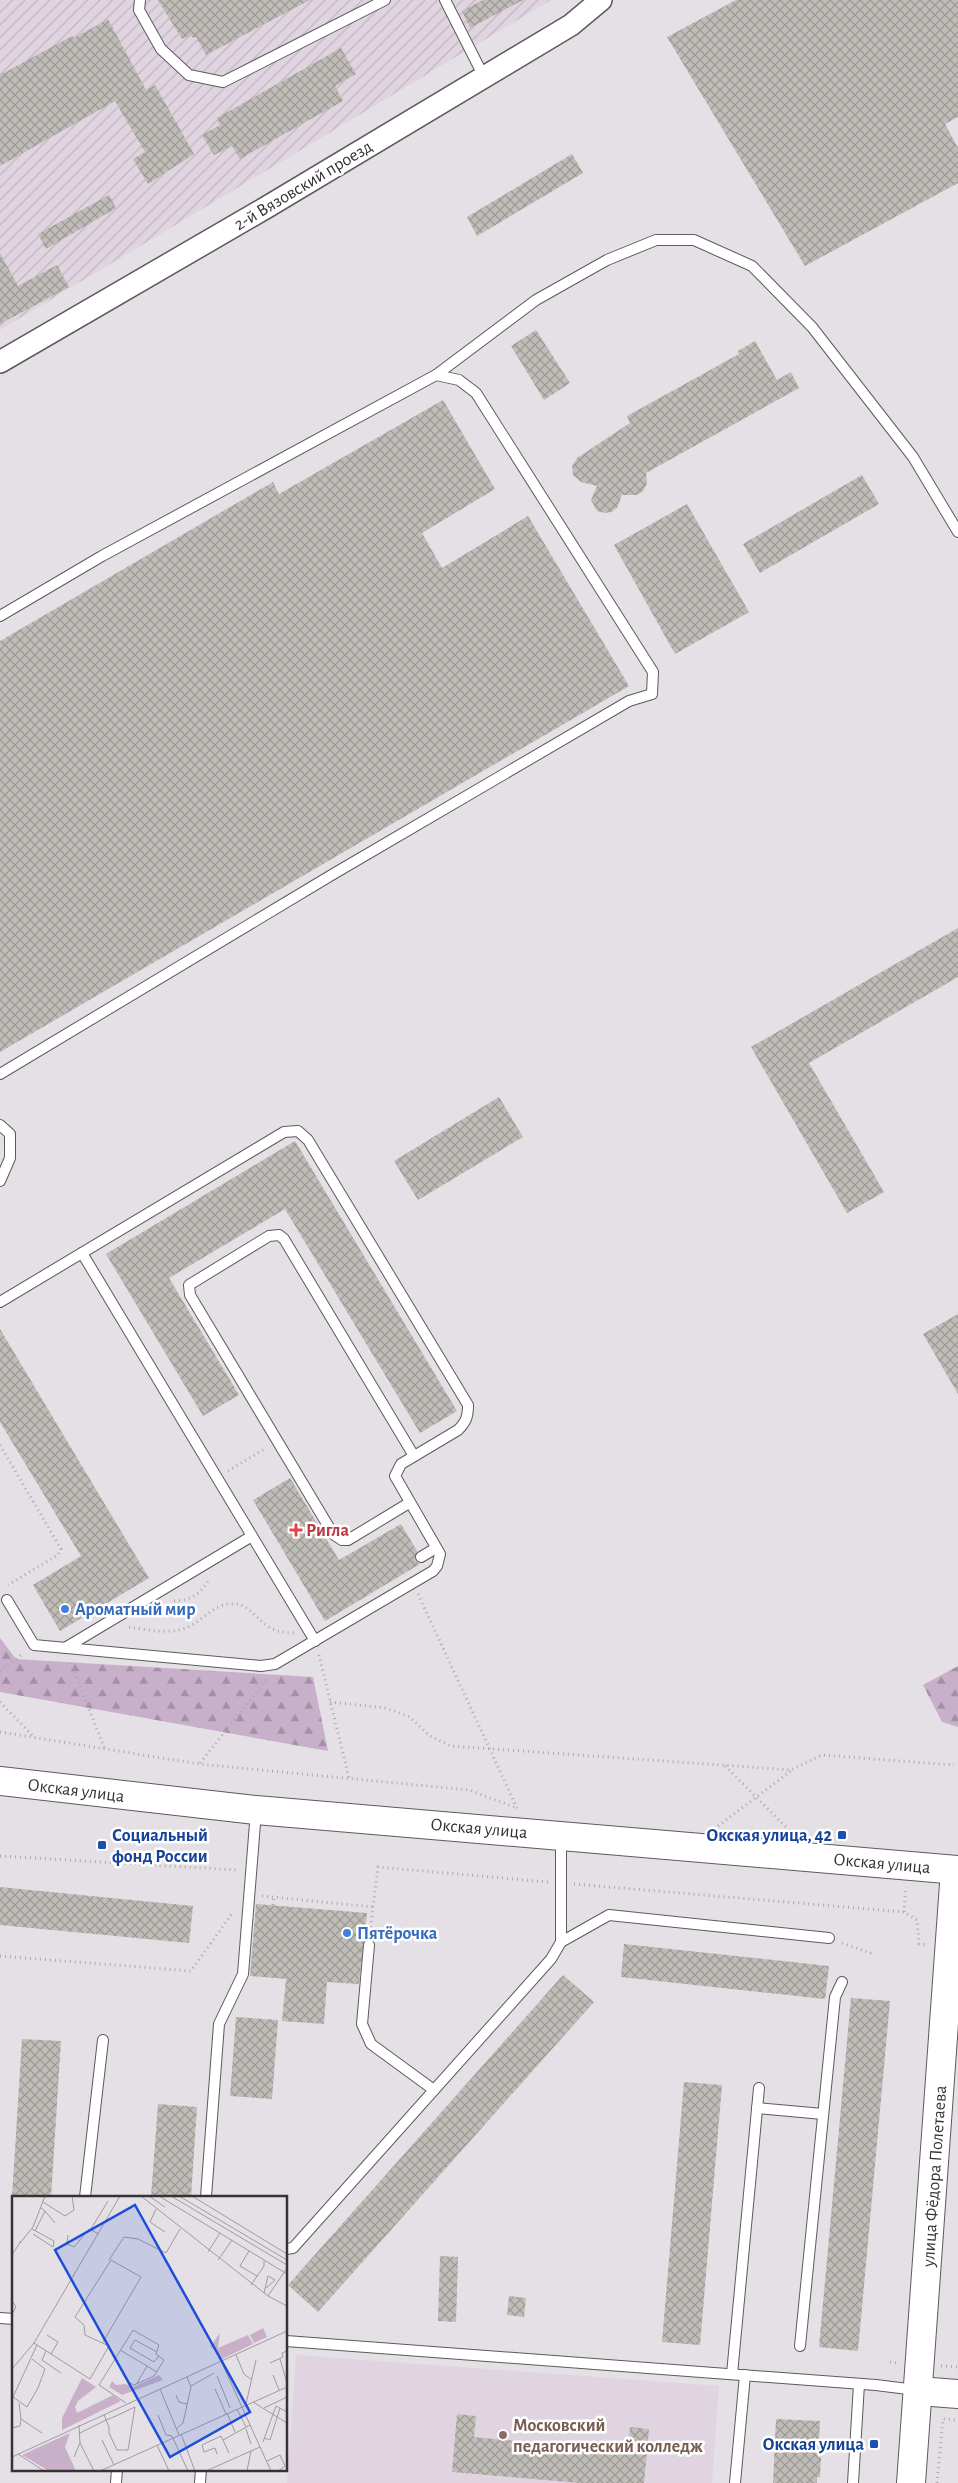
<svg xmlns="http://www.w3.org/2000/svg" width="958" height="2483" viewBox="0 0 958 2483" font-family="'Alegreya Sans',sans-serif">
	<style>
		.industrial { fill: url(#industrial-furrows) }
		.built { fill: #dfd4e0 }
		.forest { fill: url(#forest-firs) }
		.building { fill: url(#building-cross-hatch) }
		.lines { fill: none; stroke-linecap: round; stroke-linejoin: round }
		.lane-casing { stroke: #5d595d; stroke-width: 12 }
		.street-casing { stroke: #5d595d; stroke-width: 24 }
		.secondary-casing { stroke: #5d595d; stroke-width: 30 }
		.path { stroke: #aca8ac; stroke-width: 3; stroke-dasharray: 1 4; stroke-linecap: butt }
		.lane { stroke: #fff; stroke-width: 10 }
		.street { stroke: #fff; stroke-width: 21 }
		.secondary { stroke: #fff; stroke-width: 28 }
		.health-dot { fill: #e0444e; stroke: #fff; stroke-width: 2 }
		.shop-dot { fill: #3f7fe0; stroke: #fff; stroke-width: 2 }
		.transit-dot { fill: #1a4fb4; stroke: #fff; stroke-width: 2 }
		.education-dot { fill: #8d6e63; stroke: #fff; stroke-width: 2 }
		.labels { text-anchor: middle; stroke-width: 5; stroke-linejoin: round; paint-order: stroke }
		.street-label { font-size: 18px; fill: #343335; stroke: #fff }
		.health-label { font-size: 18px; font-weight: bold; fill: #be3a42; stroke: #fff; text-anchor: start }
		.shop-label { font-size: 18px; font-weight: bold; fill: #366cbe; stroke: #fff; text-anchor: start }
		.transit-label { font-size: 18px; font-weight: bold; fill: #164399; stroke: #fff; text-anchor: end }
		.education-label { font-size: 18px; font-weight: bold; fill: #785e54; stroke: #fff; text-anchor: start }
		.inset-road { fill: none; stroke: #9e9b9f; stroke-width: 1 }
		.view { fill: #1d4ed8; fill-opacity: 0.15; stroke: #1d4ed8; stroke-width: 2.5 }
		.inset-edge { fill: none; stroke: #343335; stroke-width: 2.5 }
	</style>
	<defs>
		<pattern id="industrial-furrows" width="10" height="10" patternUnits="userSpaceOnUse" patternTransform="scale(1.25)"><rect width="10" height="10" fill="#dfd4e0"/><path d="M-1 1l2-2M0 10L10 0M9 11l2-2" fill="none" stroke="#c0b6c1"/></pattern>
		<pattern id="forest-firs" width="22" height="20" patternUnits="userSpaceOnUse" patternTransform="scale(1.25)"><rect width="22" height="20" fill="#c8b0cb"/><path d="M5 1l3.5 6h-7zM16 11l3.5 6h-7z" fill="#a390a6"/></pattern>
		<pattern id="building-cross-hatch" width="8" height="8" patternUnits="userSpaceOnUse" patternTransform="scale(1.25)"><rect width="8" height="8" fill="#c0bcb7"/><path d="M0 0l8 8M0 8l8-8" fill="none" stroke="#9d9996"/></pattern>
	</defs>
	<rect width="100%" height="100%" fill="#e5e0e5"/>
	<path class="industrial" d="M0,0h551l-551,330z"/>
	<path class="built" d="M296,2355l423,31 -7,97h-425z"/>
	<g class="forest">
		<path d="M0,1638l16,21 297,18 15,74 -328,-59z"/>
		<path d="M958,1666v61l-16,-5 -19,-37z"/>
	</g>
	<g class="building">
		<path d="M158,0h152l-104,55 -10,-18 -3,1 -2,-3 -9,4z"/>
		<path d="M483,0h40l-53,28 -8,-17z"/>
		<path d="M736,0h222v117l-13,7 13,24v35l-153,83 -138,-229z"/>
		<path d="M108,19l38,71 9,-5 39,69 -46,30 -15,-25 12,-7 -30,-51 -115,65v-91l72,-39 2,2z"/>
		<path d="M341,48l15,26 -21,12 8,15 -103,58 -8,-13 -18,9 -12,-20 18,-10 -3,-7z"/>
		<path d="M572,154l11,19 -106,63 -10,-19z"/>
		<path d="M109,195l7,13 -70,41 -8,-15z"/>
		<path d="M0,253l18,33 39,-21 12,22 -69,37z"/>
		<path d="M536,330l34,53 -26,17 -33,-54z"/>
		<path d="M755,341l22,39 14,-8 8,16 -153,85 1,10 -4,8 -6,4h-15l-5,13 -6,4 -6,1 -8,-2 -6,-11 6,-14 -16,-4 -8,-7 -1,-9 5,-8 53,-35 -3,-7 112,-62 -1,-3z"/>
		<path d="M443,400l52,89 -73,44 20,35 86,-52 101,170 -629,366v-411l273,-159 6,12z"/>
		<path d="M862,475l17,29 -119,69 -17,-29z"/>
		<path d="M687,504l62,108 -74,42 -61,-109z"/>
		<path d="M958,928v49l-149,86 75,129 -37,21 -96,-166z"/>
		<path d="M499,1097l24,40 -105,63 -24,-39z"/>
		<path d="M295,1141l162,270 -37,22 -135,-224 -116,69 70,117 -36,21 -97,-162z"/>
		<path d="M958,1314v80l-35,-60z"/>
		<path d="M0,1329l149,249 -89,53 -27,-46 48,-29 -81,-134z"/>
		<path d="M290,1478l49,82 62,-36 16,27 -2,9 5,4 -95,57 -72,-121z"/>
		<path d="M0,1887l193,19 -4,37 -189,-18z"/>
		<path d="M256,1904l111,9 -8,71 -32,-2 -3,42 -42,-3 4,-42 -36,-3z"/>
		<path d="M624,1944l205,22 -4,33 -204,-22z"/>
		<path d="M563,1975l31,27 -276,310 -30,-27z"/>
		<path d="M851,1998l39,3 -32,350 -39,-4z"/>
		<path d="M236,2017l42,3 -6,79 -42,-3z"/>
		<path d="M22,2039l39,2 -10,156h-39z"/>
		<path d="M684,2082l38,3 -22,260 -38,-3z"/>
		<path d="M158,2104l39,3 -6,90h-40z"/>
		<path d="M440,2256l18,1 -2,65 -18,-1z"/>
		<path d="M509,2296l17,2 -2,19 -17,-2z"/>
		<path d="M457,2414l19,2 -2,21 154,15 2,-25 19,2 -5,54h-65l-127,-11z"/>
		<path d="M776,2419l44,2 -2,36h3l-1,20h-3v6h-44z"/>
	</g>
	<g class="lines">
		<defs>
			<g id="lane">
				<path d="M140,0l-1,10 22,39 28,26 34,7 162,-82"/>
				<path d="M445,0l39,77"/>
				<path d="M436,375l100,-75 71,-40 49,-20h38l58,26 60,61 101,130 45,75"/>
				<path d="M0,616l102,-60 334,-181 23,5 17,13 177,279 -1,22 -23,7 -294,172 -335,201"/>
				<path d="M0,1125l10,9v24l-10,23"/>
				<path d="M82,1253l170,283"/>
				<path d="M0,1302l284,-170 14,-1 10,9 160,265c0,12 -2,17 -10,25l-57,34 -6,12 45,78 -3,12 -4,5 -158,93 -14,2 -227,-21 -27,-45"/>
				<path d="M409,1503l-61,37h-6l-9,-6 -143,-239 -1,-10 80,-49 10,-1 5,4 130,217"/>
				<path d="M421,1557l15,-9"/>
				<path d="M65,1648l187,-112 63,105"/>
				<path d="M561,1942l48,-27 220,23"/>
				<path d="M369,1945l-7,79 9,20 63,46"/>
				<path d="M757,2108l66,6"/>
				<path d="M85,2197l18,-157"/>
				<path d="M206,2197l13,-173 24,-50 13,-163"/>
				<path d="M286,2249l7,-1 258,-289 10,-17v-105"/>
				<path d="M0,2318l14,1"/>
				<path d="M286,2341l590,44 40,5"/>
				<path d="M800,2346l35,-349 7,-15"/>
				<path d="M732,2374l27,-286"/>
				<path d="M116,2483l1,-14"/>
				<path d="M200,2483l1,-14"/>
				<path d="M735,2483l10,-108"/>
				<path d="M853,2483l6,-99"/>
			</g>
			<path id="street" d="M0,362l267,-155 304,-182 30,-25"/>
			<g id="secondary">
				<path d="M0,1781l256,29 702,60"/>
				<path d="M919,2391l39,3"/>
				<path d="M911,2483l44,-613"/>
			</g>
		</defs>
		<use href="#lane" class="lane-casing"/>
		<use href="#street" class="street-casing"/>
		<use href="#secondary" class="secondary-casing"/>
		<g class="path">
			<path d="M0,1445l61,104 -3,6 -50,30"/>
			<path d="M228,1471l38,-23"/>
			<path d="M418,1594l99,214"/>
			<path d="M174,1601c16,0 28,-8 35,-22"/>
			<path d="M129,1627c21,3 43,9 63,-2 12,-7 22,-19 36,-21 21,-3 26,14 41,23 8,5 17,6 26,6"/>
			<path d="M319,1655l30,123"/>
			<path d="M71,1663l34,87"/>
			<path d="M0,1671l23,-17"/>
			<path d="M0,1702l32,33"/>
			<path d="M330,1702l56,6 24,9 20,19 21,10 340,24 31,-15 132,10"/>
			<path d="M0,1732l199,32 270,26 48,18"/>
			<path d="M200,1763l66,-83"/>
			<path d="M725,1766l66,66"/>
			<path d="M718,1826l73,-55"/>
			<path d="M0,1856l238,14"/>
			<path d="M574,1884l330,28 13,8 2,24 8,1"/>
			<path d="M262,1896l111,11"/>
			<path d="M273,1905l1,-8"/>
			<path d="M904,1912l2,-25"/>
			<path d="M370,1932l8,-65 170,15"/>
			<path d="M842,1943l31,11"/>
			<path d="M0,1956l191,15 42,-59"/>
			<path d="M890,2362l8,1"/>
			<path d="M941,2366l17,1"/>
			<path d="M937,2483l6,-64 15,1"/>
		</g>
		<use href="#lane" class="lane"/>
		<use href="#street" class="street"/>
		<use href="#secondary" class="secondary"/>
	</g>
	<path class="health-dot" d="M293.5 1522.5h5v5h5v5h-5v5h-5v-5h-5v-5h5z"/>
	<g class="shop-dot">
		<circle cx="65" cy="1609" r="5"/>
		<circle cx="347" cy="1933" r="5"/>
	</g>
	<g class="transit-dot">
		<rect x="837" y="1830" width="10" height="10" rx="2.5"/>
		<rect x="97" y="1840" width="10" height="10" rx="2.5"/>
		<rect x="869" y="2439" width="10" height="10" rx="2.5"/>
	</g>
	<circle class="education-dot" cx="503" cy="2435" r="5"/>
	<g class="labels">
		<g class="street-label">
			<text transform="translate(303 185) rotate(-31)" y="6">2-й Вязовский проезд</text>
			<text transform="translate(76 1790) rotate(7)" y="6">Окская улица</text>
			<text transform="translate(479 1828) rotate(5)" y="6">Окская улица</text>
			<text transform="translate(882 1863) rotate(5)" y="6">Окская улица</text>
			<text transform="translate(934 2176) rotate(-86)" y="6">улица Фёдора Полетаева</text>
		</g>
		<g class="health-label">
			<text x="306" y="1536">Ригла</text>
		</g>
		<g class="shop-label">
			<text x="75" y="1615">Ароматный мир</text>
			<text x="357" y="1939">Пятёрочка</text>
		</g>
		<g class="transit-label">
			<text x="112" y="1841" text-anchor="start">Социальный<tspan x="112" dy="21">фонд России</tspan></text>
			<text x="832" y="1841">Окская улица, 42</text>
			<text x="864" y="2450">Окская улица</text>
		</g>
		<g class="education-label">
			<text x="513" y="2431">Московский<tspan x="513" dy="21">педагогический колледж</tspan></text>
		</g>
	</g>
	<g transform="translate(12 2196)">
		<rect width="275" height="275" fill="#e5e0e5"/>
		<path d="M251,132l4,9 -13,6 -4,-8zM208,137l-2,15 30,-13 5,9 -33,16 -4,-11 -6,-2zM147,179l4,5 -41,15 -13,-8 3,-6 4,4 9,-1 8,3zM70,182l14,9 -18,14 -3,6 2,6 36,-18 8,6 -59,29v-12z" fill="#c8b0cb"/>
		<path d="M58,237l-5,14 11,24h-27l-27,-16z" fill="#c8b0cb"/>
		<path class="inset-road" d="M129,0l127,100M137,0l16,11M147,0l128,78M159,0l116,69M167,0l108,64M180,0l95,58M31,6l22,14 9,-6 -2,-14M144,13l-6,13 15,10M33,15l10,12M20,33l22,12 -1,6M79,33l17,-28M23,35l10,-20 -4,-3M21,38l20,13M56,39l-1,9 7,3 15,-18 10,5M8,47l13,-16 12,-31M237,55l-9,15 17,10M196,56l12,-19M0,59l9,-14M97,64l15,-23 14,2 28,14 14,-24M206,64l14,-20M275,72l-19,28 19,10M239,89l13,-19v-5M252,97l4,-17 7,4 -9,8M0,105l4,6 -4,7M35,139l11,7 -7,12M91,146l38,-65 -30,-17 -36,57 9,8 1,10 24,11 -19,33 -56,-36 86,-147M108,154l27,16M34,155l-4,9 19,13M145,156l-22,-12 -5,8 24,14 5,-6M224,159l8,19 8,6M20,163l13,10 -7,19 -11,19 -14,-10 24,-52M268,163l7,24M209,165l50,110M258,167l13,-6 -1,-4 5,-2M0,173l22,-26M261,179l6,15M205,180l13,32M125,187l10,-17 10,6M179,190l23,-13M148,193l19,46M203,193l11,25M164,199l3,7 8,2M241,206l34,21M7,207l2,16 21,14M114,207l-27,-18 34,-55 26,15 -3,9 8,6 -10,16 -20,9 -4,-2M234,208l10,-44M252,212l23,-11M225,213l9,18M215,217l8,19M146,219l8,20 6,1 16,35M67,229l1,18 14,28M0,232l8,-2 1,-7M164,233l7,-6 8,-36 -4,-10M234,233l5,15M68,237l26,-13 10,-4 19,-9 -7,43h-11l-8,-17v-6l-3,-7 -2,-6M169,238l14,37M252,242l6,2 10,-32M90,244l12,25M211,244l27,-15M251,246l13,-36 11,6M145,249l12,26M6,258l26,17M205,258l-2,-6 -11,4 -2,-7 19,-9 8,17M0,261l275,-126M62,261l6,-14M255,265l13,-6 5,11 -7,5M88,275l187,-84M194,275l54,-24M235,275l4,-20"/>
		<path class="view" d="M123,9l115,207 -80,45 -115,-207z"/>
		<rect width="275" height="275" class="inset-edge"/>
	</g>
</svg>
